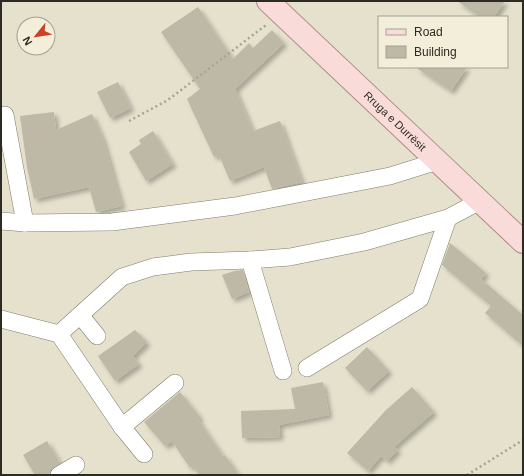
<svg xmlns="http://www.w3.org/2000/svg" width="524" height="476" viewBox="0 0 524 476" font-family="Arial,sans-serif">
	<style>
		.building { fill: #bdb9a6; filter: url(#shadow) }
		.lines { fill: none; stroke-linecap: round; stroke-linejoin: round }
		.minor-casing { stroke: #817d6b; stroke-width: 18 }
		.major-casing { stroke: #af8f8a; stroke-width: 24 }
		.path { stroke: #a7a494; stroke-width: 2.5; stroke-dasharray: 2 3; stroke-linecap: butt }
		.minor { stroke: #fff; stroke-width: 17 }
		.major { stroke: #f9dcda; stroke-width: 22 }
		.labels { text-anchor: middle; stroke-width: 3; stroke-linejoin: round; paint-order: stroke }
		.street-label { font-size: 11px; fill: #2c2b23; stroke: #f2eeda }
	</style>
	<defs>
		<filter id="shadow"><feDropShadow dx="3.5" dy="3.5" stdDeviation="2" flood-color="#0004"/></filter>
	</defs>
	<rect width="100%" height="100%" fill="#e5e1cd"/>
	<g class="building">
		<path d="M457,1h48l-11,16h-14z"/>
		<path d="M198,7l35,52 16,-16 4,5 19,-18 12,13 -49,46 18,42 27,-10 22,61 -30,7 -8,-22 -34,14 -11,-26 -5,2 -27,-58 13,-10 -39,-57z"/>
		<path d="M415,67h52l-16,24z"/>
		<path d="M118,82l13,26 -21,10 -13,-26z"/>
		<path d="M54,112l2,18 36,-16 11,25 19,67 -26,6 -7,-25 -55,12 -7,-32 -7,-51z"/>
		<path d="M153,131l20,33 -27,17 -17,-29 12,-8 -2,-4z"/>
		<path d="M450,243l36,30 -5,6 42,36v31l-38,-33 6,-7 -49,-41z"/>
		<path d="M243,270l6,22 -17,7 -10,-24 12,-4z"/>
		<path d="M135,330l12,12 -14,14 6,8 -24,17 -17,-25z"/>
		<path d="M367,347l22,24 -22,20 -22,-23z"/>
		<path d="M323,382l6,33 -50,10 1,12 -38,1 -1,-27 54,-2 -4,-21z"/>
		<path d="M412,387l22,25 -40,35 4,3 -11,11 -6,-5 -13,15 -21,-18 39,-43z"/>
		<path d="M180,392l20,25 -2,2 25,37 2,-1 14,20h-40l-6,-9 -3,2 -18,-27 -7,5 -21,-24z"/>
		<path d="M47,441l13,22 -9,7 -2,5h-14l-12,-20z"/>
	</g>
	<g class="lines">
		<defs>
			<g id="minor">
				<path d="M5,115l20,108"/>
				<path d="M1,221l24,2 87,-1 123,-16 155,-30 48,-15"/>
				<path d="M250,260l33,111"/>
				<path d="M80,315l17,21"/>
				<path d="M1,319l58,15 63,93 22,27"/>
				<path d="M59,334l63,-57 31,-10 38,-5 59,-2 40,-3 74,-15 84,-24 32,-17"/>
				<path d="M307,368l113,-69 28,-81"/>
				<path d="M122,427l53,-44"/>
				<path d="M59,475l17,-10"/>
			</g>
			<g id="major">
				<path id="s1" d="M268,1l255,241"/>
			</g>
		</defs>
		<use href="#minor" class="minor-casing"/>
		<use href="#major" class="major-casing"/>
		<g class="path">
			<path d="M129,121l39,-21 98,-75"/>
			<path d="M467,475l56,-35"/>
		</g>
		<use href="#minor" class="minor"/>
		<use href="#major" class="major"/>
	</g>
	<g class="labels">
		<g class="street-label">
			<text dy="4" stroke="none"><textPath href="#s1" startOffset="175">Rruga e Durrësit</textPath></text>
		</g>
	</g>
	<rect width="524" height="476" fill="none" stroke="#2c2b23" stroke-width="4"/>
	<rect x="378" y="16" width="130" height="52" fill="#f2eeda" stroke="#a3a091"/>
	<rect x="386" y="29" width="20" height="6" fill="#f9dcda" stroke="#a3a091"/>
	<text x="414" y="36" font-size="12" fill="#2c2b23">Road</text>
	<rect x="386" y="46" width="20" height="12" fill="#bdb9a6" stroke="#a3a091"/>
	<text x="414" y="56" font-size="12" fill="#2c2b23">Building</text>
	<g transform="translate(36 36) rotate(240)"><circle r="19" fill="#f2eeda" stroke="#a3a091"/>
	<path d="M0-3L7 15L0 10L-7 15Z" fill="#cc4124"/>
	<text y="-6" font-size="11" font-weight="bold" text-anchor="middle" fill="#2c2b23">N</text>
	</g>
</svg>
